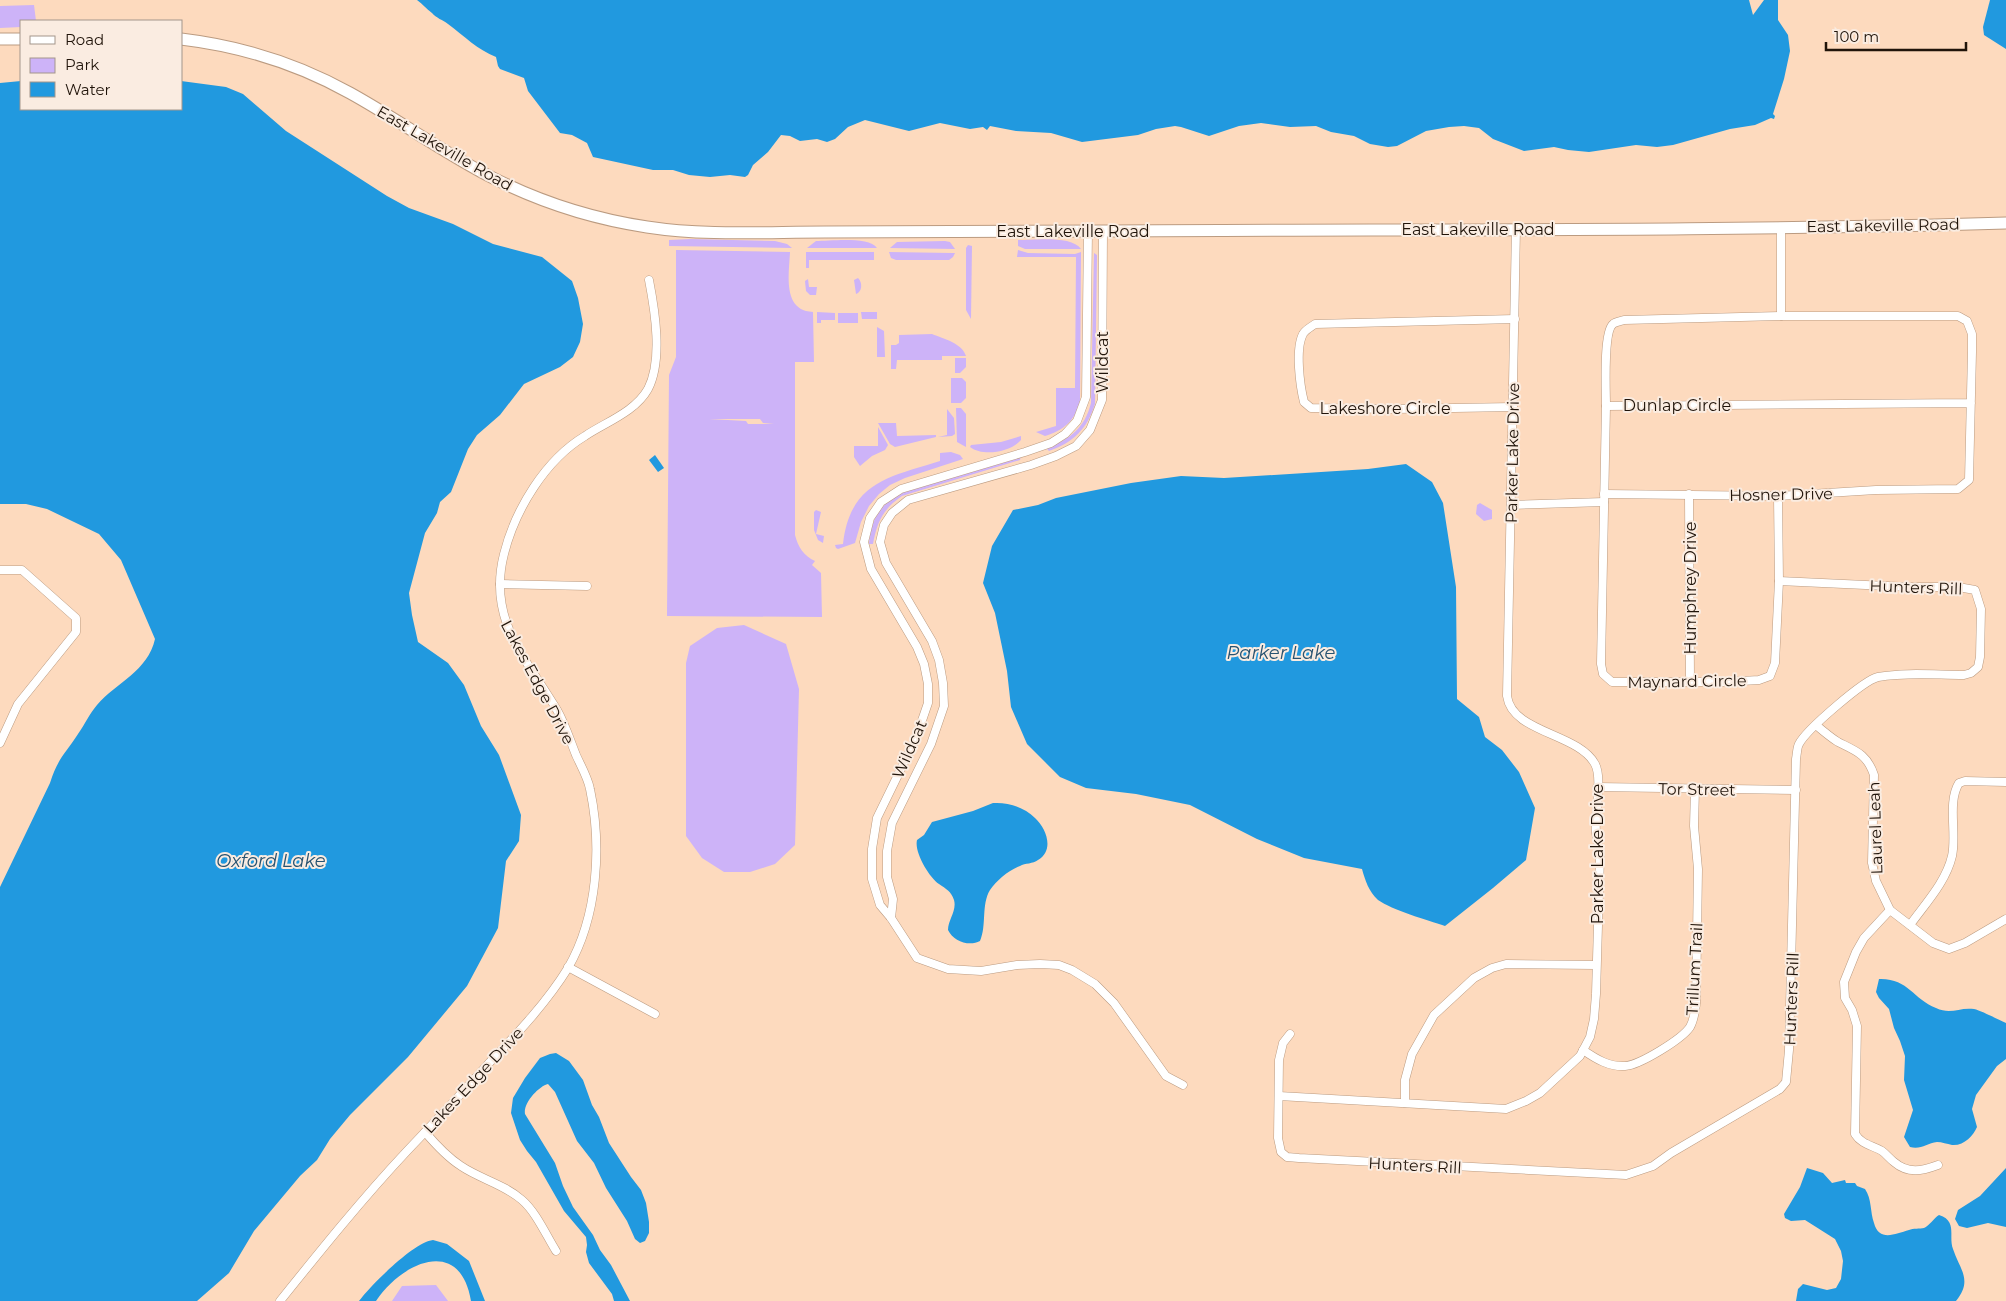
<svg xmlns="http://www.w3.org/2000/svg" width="2006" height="1301" viewBox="0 0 2006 1301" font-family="Montserrat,sans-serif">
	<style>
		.green { fill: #cdb3f8; fill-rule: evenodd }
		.water { fill: #2199df }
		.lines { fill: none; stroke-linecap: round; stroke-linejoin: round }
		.minor-casing { stroke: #bb9b81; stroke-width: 9 }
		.secondary-casing { stroke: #bb9b81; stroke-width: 13 }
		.minor { stroke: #fff; stroke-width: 8 }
		.secondary { stroke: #fff; stroke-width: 11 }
		.labels { text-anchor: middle; stroke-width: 4; stroke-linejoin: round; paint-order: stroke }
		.street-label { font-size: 16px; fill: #20140a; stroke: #faece1 }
		.water-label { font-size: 18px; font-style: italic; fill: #285371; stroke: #faece1 }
	</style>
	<rect width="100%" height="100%" fill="#fddabe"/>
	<g class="green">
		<path d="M34,5l2,16h-15v6l-21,1v-22z"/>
		<path d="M691,239l84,2 12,3 5,4 -123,-2v-6z"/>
		<path d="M1018,240c16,0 54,-5 63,9h-56l-7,-3z"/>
		<path d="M816,241c14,0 53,-5 61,7h-70z"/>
		<path d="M945,241l5,1 5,7 -65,-1 7,-6z"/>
		<path d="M968,245l4,1 -1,73 -5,-9v-62z"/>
		<path d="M676,250l114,2c-1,22 -8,59 23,60l1,50h-19v173c3,12 9,21 20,26l-3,4 9,8 1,44 -155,-1 2,-241 7,-18zM709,419h51l3,4 11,1h-26l-2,-3z"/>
		<path d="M1018,250l10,3 47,1 6,-2 -1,149c-4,19 -17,30 -35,35l-9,-4 20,-6v-38h19l1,-131h-59z"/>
		<path d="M806,252h68v8h-65v8h-3z"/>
		<path d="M889,252l63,1h3l-2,4 -4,3h-53l-5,-2z"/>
		<path d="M1094,253l3,2 -2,149c-8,25 -21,38 -46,47l-2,-2 1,-2c23,-8 37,-20 43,-44z"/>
		<path d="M858,278c5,5 4,14 -2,16l-2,-14z"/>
		<path d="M808,279l1,8h8l-1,8h-6l-4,-4 -1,-10z"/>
		<path d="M817,312l18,1v7h-14v3h-4z"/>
		<path d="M861,312h16v7h-15z"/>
		<rect x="838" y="313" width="20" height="10"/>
		<path d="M877,327l7,4 1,26h-8z"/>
		<path d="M932,334c12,5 30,9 34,22h-24v4h-45l-1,9h-5v-24h5l3,-2v-8z"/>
		<path d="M955,358h11v9l-6,6h-5z"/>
		<path d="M951,378h11l4,4v16l-5,5h-10z"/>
		<path d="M956,408h5l5,6v33l-9,-5z"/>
		<path d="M947,409l7,9 1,16 -3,2 -14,1 9,-2z"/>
		<path d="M878,423h18l1,13 39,-1v2l-41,10 -5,-3z"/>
		<path d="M878,427l10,18 -3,5 -13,6 -12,10 -6,-9v-11h24z"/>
		<path d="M1021,436v4c-10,12 -38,17 -51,7l1,-2 30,-3z"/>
		<path d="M951,452l9,3 3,4 -58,19 -15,7 -11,9 -10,12 -8,16 -6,21 -17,6 -2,-1 -1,-3 8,-1c7,-62 46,-67 97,-83v-8z"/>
		<path d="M1021,456l-1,4 -118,36c-19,13 -25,26 -29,48h-4c1,-25 12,-38 30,-52z"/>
		<path d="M1480,503l12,7v9l-8,2 -8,-7 1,-9z"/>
		<path d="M816,510l5,2 -5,22 8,2 -1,7 -5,-3 -4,-10v-18z"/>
		<path d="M744,625l42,19 13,45 -4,156 -20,19 -25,8h-26l-22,-14 -16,-22v-173l4,-17 27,-18z"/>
		<path d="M436,1285l12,16h-56l10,-15z"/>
	</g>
	<g class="water">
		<path d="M417,0h1332l4,15 11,-15h14v20l10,15 2,16 -6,28 -11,35 2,2 -1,3 -3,-1 -16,7 -25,4 -57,16 -16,2 -21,-2 -47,7 -21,-2 -14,-3 -30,4 -31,-12 -14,-11 -15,-2 -15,1 -23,4 -29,15 -9,1 -18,-3 -16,-8 -23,-4 -15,-6 -26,1 -29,-4 -22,3 -30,10 -28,-9 -6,-1 -19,3 -18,6 -56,7 -31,-9 -35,-2 -26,-5 -3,4 -4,-3 -13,2 -30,-6 -31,8 -44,-11 -17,7 -13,12 -8,3 -10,-3 -17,2 -10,-5 -9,-1 -13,17 -15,13 -5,10 -3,2 -15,-2 -20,2 -21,-2 -16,-5h-20l-60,-13 -6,-14 -15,-8 -12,-2 -32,-42 -4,-13 -24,-9 -2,-3 -2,-9c-18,-7 -32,-21 -48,-33 -5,-4 -12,-6 -16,-11 -6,-4 -9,-9 -15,-13z"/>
		<path d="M1990,0h16v49l-22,-14 -1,-8z"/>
		<path d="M21,81v28h160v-28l45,6 17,7 43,37 101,65 22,12 44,16 40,20 49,13 30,24 6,17 5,26 -3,18 -7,15 -13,10 -36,17 -24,31 -23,20 -9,14 -17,43 -11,10 -3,11 -12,20 -16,60 3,22 6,27 30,21 16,22 17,41 18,29 22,60 -2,26 -13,20 -8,67 -31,58 -59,71 -58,58 -20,24 -13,21 -17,16 -46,55 -25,42 -32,28h-197v-414l50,-104c8,-25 15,-29 28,-49 7,-10 12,-21 19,-29 20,-23 51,-34 58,-66l-34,-79 -22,-26 -52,-25 -21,-5h-26v-421z"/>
		<path d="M655,455l9,13 -6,4 -9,-12z"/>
		<path d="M1406,464l26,18 11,21 13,84 1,112 22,18 6,20 17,13 17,22 16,36 -9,52 -33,28 -48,38c-18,-6 -53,-16 -67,-26 -9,-8 -13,-20 -16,-31l-58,-11 -47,-19 -67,-34 -54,-11 -50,-6 -26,-11 -33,-33 -16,-37 -4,-36 -12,-58 -12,-30 9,-37 21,-36 25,-5 18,-7 75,-15 50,-7 43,2 144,-9z"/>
		<path d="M993,803c15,-1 31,4 42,15 11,10 20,32 3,42 -5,4 -13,3 -18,6 -11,4 -23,14 -30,24 -9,15 -3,35 -10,51 -11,6 -27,0 -32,-11 0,-10 9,-19 6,-30 -3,-9 -8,-11 -15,-16 -10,-7 -25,-32 -22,-44l7,-5 8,-13 41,-11z"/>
		<path d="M1879,979c29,-1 34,20 57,29 15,7 23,-1 38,1 8,2 23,10 32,14v36l-9,7 -21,29 -4,14 5,18c-4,9 -13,19 -25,18 -5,-1 -10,-3 -15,-3 -10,1 -16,8 -27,5l-6,-10 9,-27 -9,-30 1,-24 -5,-15 -6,-13 -5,-19 -10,-11 -3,-6z"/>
		<path d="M556,1053l13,8 14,19 9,25 7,12 10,26 22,34 10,13 5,13 3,19v11l-4,8 -5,2 -5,-4 -8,-18 -21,-33 -12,-25 -17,-22 -22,-49 -7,-8c-9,2 -25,19 -23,30l30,49 8,23 10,21 20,28 7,15 11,15 19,36h-16l-2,-7 -23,-31 -3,-11 1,-7 -1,-8 -22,-26 -28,-49 -9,-11 -7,-11 -9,-27 2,-15 12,-20 15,-20 10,-4z"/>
		<path d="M1807,1168l16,5 9,10 13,-3 1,3h9l2,3 8,3c7,10 5,23 9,34 5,19 21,11 35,7 4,-2 11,-1 15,-2 5,-2 10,-10 15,-13 19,6 9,21 14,34 7,21 20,31 3,52h-160l2,-12 5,-5 24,6 9,-2 5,-9 2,-18 -2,-10 -6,-12 -30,-19 -14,1 -6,-3 -1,-4 16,-27z"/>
		<path d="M2006,1168v59l-18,-4 -21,5 -8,-2 -4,-7 3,-9 22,-14z"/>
		<path d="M433,1240l14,4 22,17 16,40h-14c-11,-66 -70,-38 -95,0h-17c12,-16 55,-59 74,-61z"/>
	</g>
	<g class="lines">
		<defs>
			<g id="minor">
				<path d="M1088,231l-2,166 -9,24 -12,13 -14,9 -26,9 -124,37 -20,13 -11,16 -6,24 7,27 46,78 7,17 4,20v19l-12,35 -39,80 -5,31v30l8,26 11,13 26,40 31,11 33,2 36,-6 23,-1 19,1 13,5 23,14 19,19 52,73 17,9"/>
				<path d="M1781,316v-89"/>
				<path d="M1606,406l-5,258 2,10 9,8h112l35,-2 11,-4 5,-13 4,-82 -1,-85"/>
				<path d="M1513,407l-118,2 -84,-1 -7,-6c-4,-16 -9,-53 -1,-68 2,-4 8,-7 12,-10l200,-5"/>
				<path d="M1604,494l174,2 98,-6 82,-1 11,-9 3,-128v-18l-5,-13 -9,-5h-177l-157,4c-3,1 -9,2 -11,4 -10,8 -7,67 -7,82l365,-3"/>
				<path d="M1689,494l1,188"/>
				<path d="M1511,505l93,-3"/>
				<path d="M0,570h22l54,48v14l-58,72 -18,39"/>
				<path d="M500,584l87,2"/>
				<path d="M1816,725c7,6 14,12 22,17 18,9 29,12 36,33l-2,88 4,18 14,29 43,33 16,6 16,-6 41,-24"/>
				<path d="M1597,787l199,3"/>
				<path d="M1890,910l-26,28 -8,14 -12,30 1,16 7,12 5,16 -2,108c7,11 17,11 27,17 4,3 7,7 12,11 14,12 28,9 44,3"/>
				<path d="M891,918l2,-19 -6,-22v-26l5,-28 39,-79 13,-38 -1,-23 -4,-23 -7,-19 -46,-78 -6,-21 4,-17 8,-12 16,-13 123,-35 25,-9 20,-10 14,-16 12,-30 1,-169"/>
				<path d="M1910,925c15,-21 36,-43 42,-69 5,-22 -5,-54 7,-73l6,-2 41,1"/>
				<path d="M568,967l87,47"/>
				<path d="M1290,1034l-7,9 -4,17 -1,78 3,14 6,5 12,1 327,17 27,-9 18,-13 109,-64 6,-7 3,-32 7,-291c1,-5 1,-12 3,-15 7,-14 65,-64 79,-67 28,-5 58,-2 86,-2l7,-2 7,-6 2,-10 1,-48 -6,-19 -17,-3h-49l-130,-6"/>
				<path d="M1583,1050c13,9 26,17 42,16 15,-1 57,-27 65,-39 4,-7 5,-15 6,-23l2,-135 -4,-43 1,-37"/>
				<path d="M1279,1096l227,13 20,-8 14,-8 40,-37 10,-19 4,-18 2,-25 4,-138c-1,-8 -3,-16 -4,-23 -2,-18 7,-54 -1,-69 -17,-31 -83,-31 -88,-68l9,-468"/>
				<path d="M1405,1103v-23l7,-26 22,-39 40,-37 18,-10 14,-4 90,1"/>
				<path d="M425,1132c11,13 22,25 36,34 19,13 43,18 61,34 14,12 24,35 34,51"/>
				<path d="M280,1301c41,-51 82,-102 127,-150 28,-29 56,-59 83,-89 28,-29 57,-60 78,-94 30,-52 34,-122 22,-179 -2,-11 -9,-23 -14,-34 -6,-15 -11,-31 -19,-45 -31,-52 -70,-90 -53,-156 11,-44 41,-94 81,-118 21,-14 50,-24 63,-47 15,-29 7,-78 1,-109"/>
			</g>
			<g id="secondary">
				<path d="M0,39h21"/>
				<path d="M181,39c59,7 117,25 169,54 49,27 95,61 145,86 48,24 99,40 152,48 58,9 118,5 178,5 93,0 187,-1 281,-1 300,-2 600,1 900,-8"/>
			</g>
		</defs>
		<use href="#minor" class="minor-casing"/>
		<use href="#secondary" class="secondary-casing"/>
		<use href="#minor" class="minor"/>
		<use href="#secondary" class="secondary"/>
	</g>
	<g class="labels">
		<g class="street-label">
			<text transform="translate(445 148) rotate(30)" y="6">East Lakeville Road</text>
			<text transform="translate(1883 225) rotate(-1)" y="6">East Lakeville Road</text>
			<text x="1478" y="235">East Lakeville Road</text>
			<text x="1073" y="237">East Lakeville Road</text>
			<text transform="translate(1102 362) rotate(-90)" y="6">Wildcat</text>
			<text x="1677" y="411">Dunlap Circle</text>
			<text x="1385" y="414">Lakeshore Circle</text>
			<text transform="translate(1512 453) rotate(-89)" y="6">Parker Lake Drive</text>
			<text transform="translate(1781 494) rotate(-1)" y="6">Hosner Drive</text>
			<text transform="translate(1916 587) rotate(2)" y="6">Hunters Rill</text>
			<text transform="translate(1690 588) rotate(-90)" y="6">Humphrey Drive</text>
			<text transform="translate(1687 681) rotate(-1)" y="6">Maynard Circle</text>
			<text transform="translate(538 682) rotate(62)" y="6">Lakes Edge Drive</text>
			<text transform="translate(909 749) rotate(-66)" y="6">Wildcat</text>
			<text transform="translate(1697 789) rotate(1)" y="6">Tor Street</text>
			<text transform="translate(1875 828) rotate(-92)" y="6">Laurel Leah</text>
			<text transform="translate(1597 854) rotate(-90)" y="6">Parker Lake Drive</text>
			<text transform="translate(1694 969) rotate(-87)" y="6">Trillum Trail</text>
			<text transform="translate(1791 999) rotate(-88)" y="6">Hunters Rill</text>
			<text transform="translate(473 1080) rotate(-47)" y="6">Lakes Edge Drive</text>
			<text transform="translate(1415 1165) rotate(3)" y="6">Hunters Rill</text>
		</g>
		<g class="water-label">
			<text x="1281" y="659">Parker Lake</text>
			<text x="271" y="867">Oxford Lake</text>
		</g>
	</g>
	<rect x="20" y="20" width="162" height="90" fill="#faece1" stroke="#a3968b"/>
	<rect x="30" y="36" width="25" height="8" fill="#ffffff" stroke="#a3968b"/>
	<text x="65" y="45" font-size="15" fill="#20140a">Road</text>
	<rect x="30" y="58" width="25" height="15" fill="#cdb3f8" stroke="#a3968b"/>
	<text x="65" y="70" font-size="15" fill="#20140a">Park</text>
	<rect x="30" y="82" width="25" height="15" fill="#2199df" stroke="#a3968b"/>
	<text x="65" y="95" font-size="15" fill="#20140a">Water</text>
	<path d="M1826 42v8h140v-8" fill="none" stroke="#20140a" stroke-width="2.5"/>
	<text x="1834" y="42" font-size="15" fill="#20140a" stroke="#faece1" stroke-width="4" paint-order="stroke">100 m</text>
</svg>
